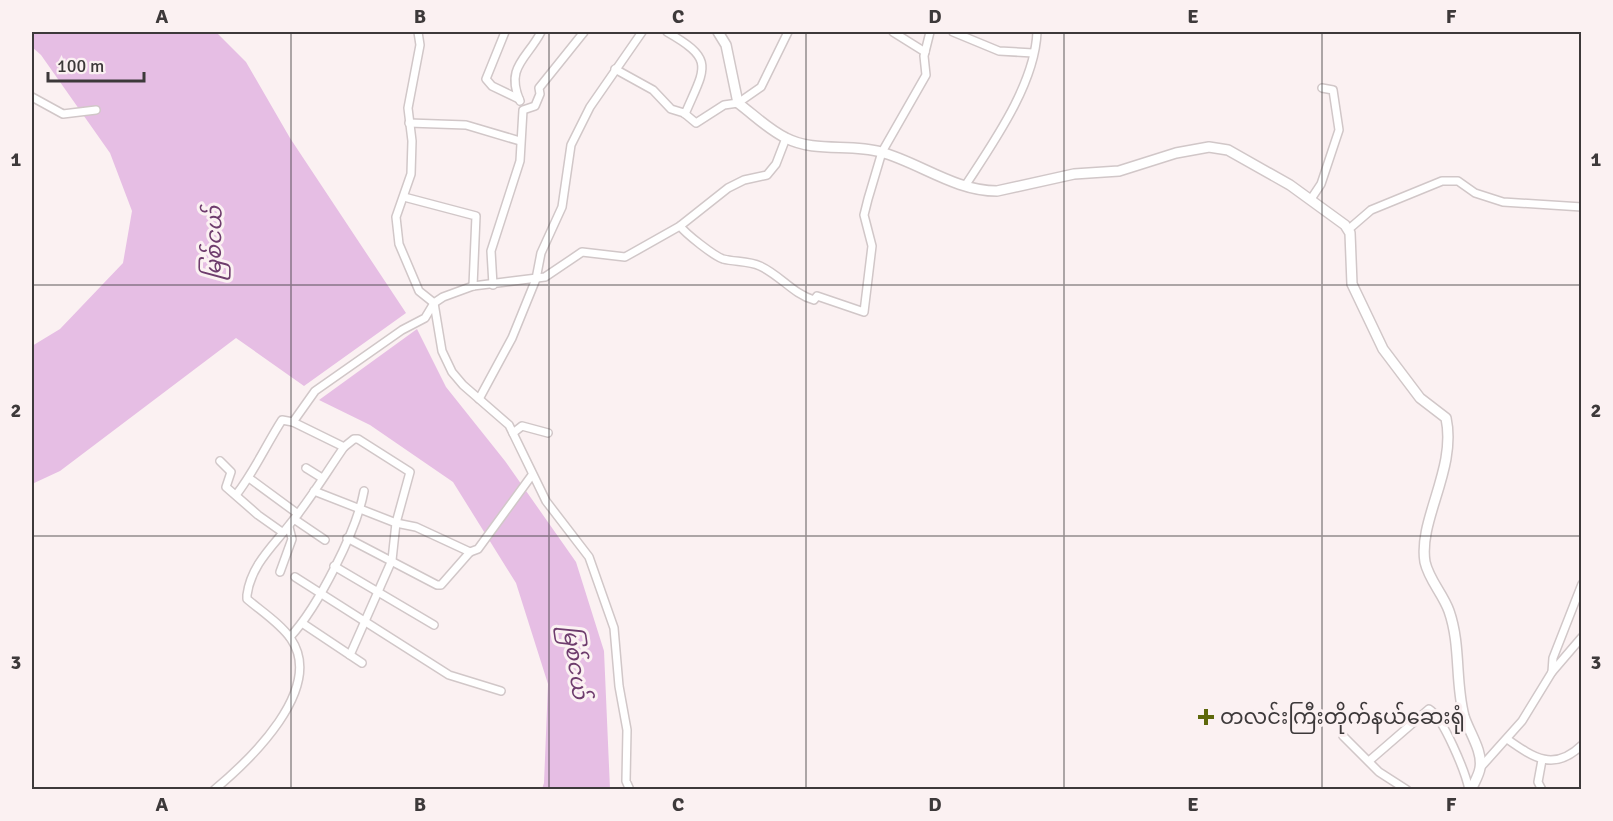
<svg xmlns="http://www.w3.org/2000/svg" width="1613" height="821" viewBox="0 0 1613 821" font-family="Signika,'Noto Sans Myanmar',sans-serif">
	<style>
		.water { fill: #e6bee4 }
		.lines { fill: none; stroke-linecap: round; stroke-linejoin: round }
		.street-casing { stroke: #d1c7c8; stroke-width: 10 }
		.secondary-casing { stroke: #d1c7c8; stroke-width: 12 }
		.street { stroke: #fff; stroke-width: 7 }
		.secondary { stroke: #fff; stroke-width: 9 }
		.grid { fill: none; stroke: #3d393a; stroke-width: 1.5; stroke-opacity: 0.55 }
		.poi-dot { fill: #5e680b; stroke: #fbf1f2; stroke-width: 2 }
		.labels { text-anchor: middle; stroke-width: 6; stroke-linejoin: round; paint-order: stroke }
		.poi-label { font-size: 21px; fill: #3d393a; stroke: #fbf1f2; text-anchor: start }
		.water-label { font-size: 22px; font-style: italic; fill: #6e3c6d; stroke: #fbf1f2 }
		.neatline { fill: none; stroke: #3d393a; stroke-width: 2 }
		.grid-label { font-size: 20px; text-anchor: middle; font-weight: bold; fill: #3d393a }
	</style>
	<rect width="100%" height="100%" fill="#fbf1f2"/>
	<g class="water">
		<path d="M32,32h184l30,30 44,76 116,175 -102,73 -68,-48 -176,133 -28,13v-138l28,-17 63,-66 9,-52 -22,-58 -69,-98 -9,-8z"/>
		<path d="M417,329l29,58 59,74 71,101 28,89 6,138h-68l2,-6 4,-99 -32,-101 -63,-101 -83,-57 -51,-25z"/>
	</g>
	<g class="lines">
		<defs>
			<g id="street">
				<path d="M418,32l2,13 -12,63 4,33 -1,33 -15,43 3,27 20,47 15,12 8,48 10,21 11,13 46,40 37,76 43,56 25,71 5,58 8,44 -1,51 4,9"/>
				<path d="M505,32l-19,47 6,7 27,13"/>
				<path d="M667,32c49,28 38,35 18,82"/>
				<path d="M893,32l32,20"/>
				<path d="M953,32l46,19 34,2"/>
				<path d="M615,69l38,21 18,19 13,4 12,10 28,-18 14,-2 23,-16 27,-55"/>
				<path d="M32,97l31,17 33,-4"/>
				<path d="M520,101c-15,-34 7,-42 21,-69"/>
				<path d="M409,123l57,2 54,16"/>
				<path d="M965,186c28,-43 70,-102 72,-154"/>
				<path d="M404,197l72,19 -3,70"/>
				<path d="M1311,199l10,-15 18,-54 -6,-40 -11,-2"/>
				<path d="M680,226c6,8 34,30 43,33 12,3 26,2 37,7 20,9 33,28 54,34l3,-4 47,16 8,-66 -8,-31 4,-16 14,-47 44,-77 -2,-19 6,-24"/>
				<path d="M1349,229l22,-19 71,-29h16l17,12 28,9 79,5"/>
				<path d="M493,285l-2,-34 29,-90 3,-51 12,-4 5,-12 -1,-6 45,-56"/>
				<path d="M479,399l33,-61 24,-59 5,-26 21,-46 9,-62 19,-38 52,-75"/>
				<path d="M513,433l9,-7 26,7"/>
				<path d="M344,447l10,-8h4l52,33 -14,51 -4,37 -42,95"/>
				<path d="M220,461l11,11 -5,15 32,28 24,17"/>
				<path d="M306,468l16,10"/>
				<path d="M249,478l49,36"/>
				<path d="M314,491l82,32 20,4 54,25 8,-3 54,-74"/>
				<path d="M236,495c18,-23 30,-50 46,-75l11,2"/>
				<path d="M294,519l31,21"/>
				<path d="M347,538l90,47h4l29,-33"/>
				<path d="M334,566l100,59"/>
				<path d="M280,572l12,-33 -3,-12"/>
				<path d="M295,577l154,98 52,16"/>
				<path d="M302,623l60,40"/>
				<path d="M290,637c28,-30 67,-107 74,-146"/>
				<path d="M1552,672l30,-35"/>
				<path d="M1343,736l36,36 28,18"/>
				<path d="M1507,739c27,19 47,33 75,6"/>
				<path d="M1542,760l-4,22 4,8"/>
				<path d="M1369,761l60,-52c14,8 37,64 40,81"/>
				<path d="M1480,768l42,-47 30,-49 1,-14 29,-74"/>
				<path d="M214,790c36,-30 111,-101 77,-151 -10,-15 -30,-28 -44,-40v-4c4,-30 26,-49 43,-71 20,-24 36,-51 54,-77l-51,-25 22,-31 87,-61 23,-12 9,-15 9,-6 30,-11 72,-9 37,-25 43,5 55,-31 48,-38 16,-8 23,-5 9,-11 10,-26"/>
			</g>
			<path id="secondary" d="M718,32l8,13 12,58c16,12 31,27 48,35 29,15 65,5 95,14 39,11 74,39 116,39l77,-17 45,-3 57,-18 33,-6 19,3 62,35 55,40 5,8 2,51 31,65 37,49 26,20c11,51 -28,102 -21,144 4,18 18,32 24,49 12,34 6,71 15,105 5,16 19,35 16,52 -1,7 -6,15 -9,22"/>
		</defs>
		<use href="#street" class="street-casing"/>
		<use href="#secondary" class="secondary-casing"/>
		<use href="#street" class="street"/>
		<use href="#secondary" class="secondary"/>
	</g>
	<path class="grid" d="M291,32v758M549,32v758M806,32v758M1064,32v758M1322,32v758M32,285h1550M32,536h1550"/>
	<path class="poi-dot" d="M1203 708h6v6h6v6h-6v6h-6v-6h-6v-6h6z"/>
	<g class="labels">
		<g class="poi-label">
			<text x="1220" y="724">တလင်းကြီးတိုက်နယ်ဆေးရုံ</text>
		</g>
		<g class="water-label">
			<text transform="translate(213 243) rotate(-89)" y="8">မြစ်ငယ်</text>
			<text transform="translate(576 662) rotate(82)" y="8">မြစ်ငယ်</text>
		</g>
	</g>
	<rect width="1613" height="821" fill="none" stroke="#fbf1f2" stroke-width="66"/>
	<path d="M48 72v9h96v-9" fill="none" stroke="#3d393a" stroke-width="3"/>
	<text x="57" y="72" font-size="18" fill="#3d393a" stroke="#fbf1f2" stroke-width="4.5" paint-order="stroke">100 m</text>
	<rect x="33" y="33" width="1547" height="755" class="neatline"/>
	<g class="grid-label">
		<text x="162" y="23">A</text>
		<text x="420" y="23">B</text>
		<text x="678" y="23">C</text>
		<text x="935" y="23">D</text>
		<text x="1193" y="23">E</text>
		<text x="1451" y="23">F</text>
		<text x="16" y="166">1</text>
		<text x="1596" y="166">1</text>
		<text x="16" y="417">2</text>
		<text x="1596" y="417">2</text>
		<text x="16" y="669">3</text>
		<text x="1596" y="669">3</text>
		<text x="162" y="811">A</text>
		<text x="420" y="811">B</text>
		<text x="678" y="811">C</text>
		<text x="935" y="811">D</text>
		<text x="1193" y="811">E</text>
		<text x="1451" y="811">F</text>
	</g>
</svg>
